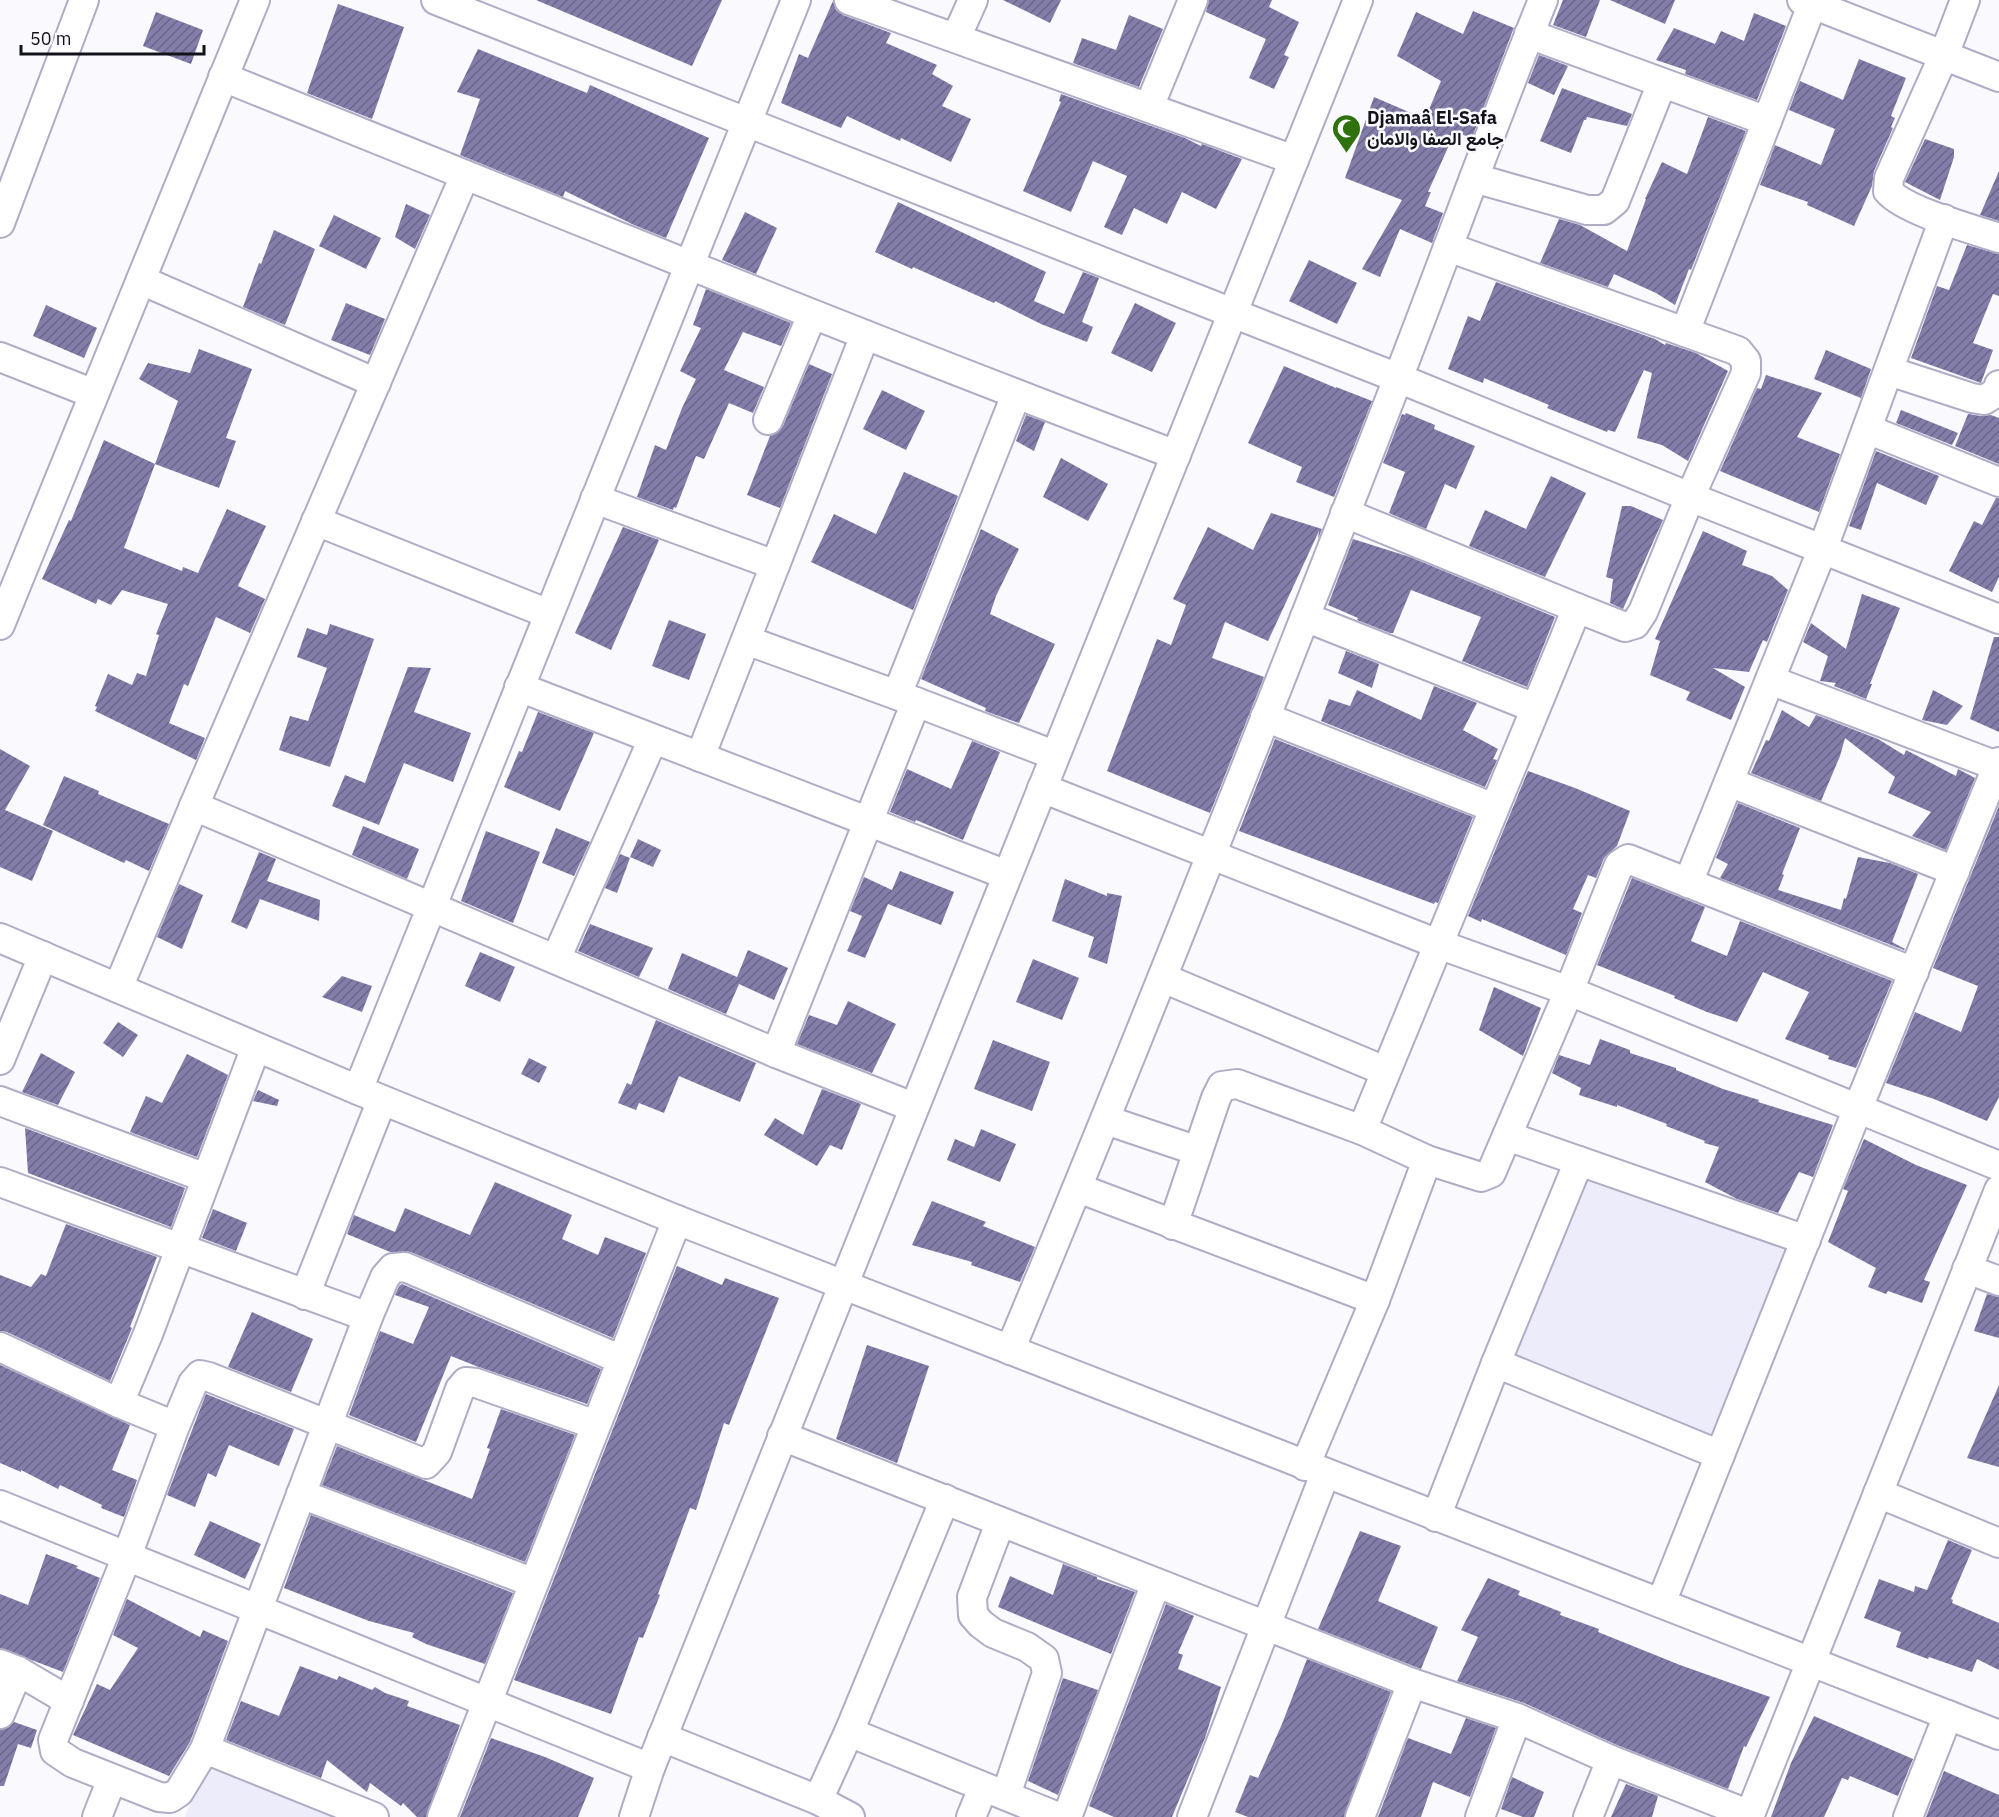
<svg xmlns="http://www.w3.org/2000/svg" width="1999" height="1817" viewBox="0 0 1999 1817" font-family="'IBM Plex Sans',Vazirmatn,sans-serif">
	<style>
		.built { fill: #edecfa }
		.building { fill: url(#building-hatch) }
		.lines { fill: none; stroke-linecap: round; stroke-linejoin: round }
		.street-casing { stroke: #afadc6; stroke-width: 32 }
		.street { stroke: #fff; stroke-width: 28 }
		.labels { text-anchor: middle; stroke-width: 5; stroke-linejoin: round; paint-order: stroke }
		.poi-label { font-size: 18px; font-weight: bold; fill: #12121a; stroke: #f9f9fe; text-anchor: start }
	</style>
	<defs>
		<pattern id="building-hatch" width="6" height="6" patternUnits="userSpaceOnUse" patternTransform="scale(1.5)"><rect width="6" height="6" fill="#827ea9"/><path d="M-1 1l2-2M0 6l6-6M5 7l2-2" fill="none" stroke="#696689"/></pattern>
	</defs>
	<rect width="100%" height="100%" fill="#f9f9fe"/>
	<g class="built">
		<path d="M1585,1168l205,76 -77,194 -209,-83z"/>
		<path d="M209,1756l153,61h-177z"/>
	</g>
	<g class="building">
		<path d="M536,0h186l-30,66z"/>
		<path d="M1003,0h58l-11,23z"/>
		<path d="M1209,0h63l-3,7 30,15 -15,33 5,2 -15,32 -25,-11 17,-39 -60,-27z"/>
		<path d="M1563,0h37l-14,37 -33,-12z"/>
		<path d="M1610,0h65l-10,24z"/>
		<path d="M833,1l3,9 7,5 48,18 -5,10 51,22 -5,9 21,12 -11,20 29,13 -20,43 -50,-24 -1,3 -53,-25 -6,12 -60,-25 18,-49 9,4z"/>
		<path d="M338,4l66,23 -32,92 -65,-26z"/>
		<path d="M1473,11l41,17 -1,2 -41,108 -17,-6 -27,60h3l-6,14 18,7 -11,30 -32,-14 -20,48 -18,-8 40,-69 -57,-22 29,-81 51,22 16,-38 -44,-25 19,-44 47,22z"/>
		<path d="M156,12l47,18 -12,34 -48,-18z"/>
		<path d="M1754,13l32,13 -29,74 -72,-26 1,-4 -30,-10 18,-32 41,16 6,-13 23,10z"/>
		<path d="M1129,15l34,14 -24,58 -66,-24 9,-25 34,12z"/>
		<path d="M478,49l109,44 3,-8 119,53 -43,100 -32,-13 -69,-34 -2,6 -103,-42 20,-56 -23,-7z"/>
		<path d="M1539,55l29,11 -14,29 -26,-12z"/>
		<path d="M1859,59l47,19 -15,38 4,2 -4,9 2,1 -19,43 -2,15 -18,40 -47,-21 1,-3 -48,-17 15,-40 46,20 14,-36 -46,-19 11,-29 43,19z"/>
		<path d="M1562,88l70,26 -5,12 -40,-9 -1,3h-2l-13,33 -31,-12z"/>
		<path d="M1061,94l124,44 16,8 1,-2 40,15 -26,50 -34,-17 -15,32 -33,-16 -12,27 -18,-8 23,-51 -34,-15 -22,51 -48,-21 38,-89 -2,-1z"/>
		<path d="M1708,117l38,14 -55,139 -2,-1 -14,36 -19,-12 -42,-19 -6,13 -68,-24 19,-44 21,6 47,26 19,-52h-1l17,-37 25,12z"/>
		<path d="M1925,139l29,10v8l-14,43 -35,-18z"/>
		<path d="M1999,171v50l-19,-6z"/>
		<path d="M898,202l148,70 -12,29 30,13 19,-42 16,6 -17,44 11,5 -6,15 -46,-18 -46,-23 -1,2 -81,-36 -1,2 -37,-17z"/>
		<path d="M406,204l24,11 -15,34 -20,-12z"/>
		<path d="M745,212l32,16 -21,46 -34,-14z"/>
		<path d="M334,215l47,23 -15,31 -47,-23z"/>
		<path d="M274,230l41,19 -30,76 -42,-18 16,-44 2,1z"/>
		<path d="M1967,245l32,9v42l-6,-2 -20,49 20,7 -12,33 -70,-25 26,-72 12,4z"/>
		<path d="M1309,260l48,23 -20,41 -48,-23z"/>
		<path d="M1496,282l159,57 10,6 1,-2 30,10 32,18 -40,90 -26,-16 -25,-7 15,-65 -8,-3 -29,62 -7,-2 -1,2 -60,-24 2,-3 -65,-27 -1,5 -35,-14 20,-53 12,5z"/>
		<path d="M706,289l85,34 -10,23 -38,-14 -19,38 40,17 -11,26 -24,-10 -25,56 -8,-3 -20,52 -2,-1 -1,3 -36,-13 18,-52 11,5 16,-42 14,-29 -16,-8 21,-43 -8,-3z"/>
		<path d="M346,303l39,16 -15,36 -39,-15z"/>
		<path d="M1135,303l41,20 -24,49 -41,-19z"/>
		<path d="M46,305l51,23 -13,30 -51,-22z"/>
		<path d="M199,349l53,20 -26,69 10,3 -17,47 -64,-24 23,-63 -39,-22 9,-16 42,10z"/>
		<path d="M1826,350l45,19 -10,29 -47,-19z"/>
		<path d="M809,364l23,10 -52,134 -33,-13 23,-59 7,-3 6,-7z"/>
		<path d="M1284,366l52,22v-1l36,14 -38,96 -38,-15 6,-15 -54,-24z"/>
		<path d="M1766,375l56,18 -25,44 43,17 -21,58 -99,-41 37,-83 4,1z"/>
		<path d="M882,390l43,21 -19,39 -43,-21z"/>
		<path d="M1901,410l57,23 -6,12 -56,-22z"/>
		<path d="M1406,413l29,12 -1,4 41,17 -19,43 -11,-5 -19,45 -37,-16 16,-41 -22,-9 19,-49 3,1z"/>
		<path d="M1968,414l13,2 10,-1 8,3v46l-44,-18z"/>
		<path d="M1026,415l19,7 -11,29 -18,-10z"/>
		<path d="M104,440l51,24 -31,84 58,23 1,-4 15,6 29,-64 39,17 -28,60 27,13 -15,34 -34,-16 -28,69 -4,-2 -15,39 36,15 -9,22 -101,-49 2,-4 -2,-1 13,-32 24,11 5,-12 9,3 13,-41 -3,-1 12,-30 -46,-14 -11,15 -13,-6 -2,5 -54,-25 27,-59 2,1z"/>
		<path d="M1876,451l63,25 -13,29 -49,-22 -16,47 -12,-4z"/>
		<path d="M1061,458l47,26 -20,37 -45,-24z"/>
		<path d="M904,472l54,24 -45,114 -102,-48 23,-48 42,20z"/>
		<path d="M1551,476l35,17 -41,84 -76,-31 16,-36 41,19z"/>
		<path d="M1996,498h3v79l-7,15 -43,-21 25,-50 8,4z"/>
		<path d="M1622,506h9l32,14 -40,89 -13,-6 3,-24 -7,-2z"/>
		<path d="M1271,513l51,16 -4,10 1,-8 -51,110 -43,-19 -13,36 52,19 -54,136 -103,-42 50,-132 14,6 15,-40 -13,-6 35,-72 45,23z"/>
		<path d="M623,527l36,13 -48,110 -36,-17z"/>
		<path d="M981,529l38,20 -23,47 -6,18 65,30 -36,79 -34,-12 1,-3 -65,-29z"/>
		<path d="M1703,531l44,20 -5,14 30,11 16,14 -21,52 -4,-2 -14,32 -36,-4 32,19 -14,33 -45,-20 4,-8 -40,-17 10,-34 -5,-2z"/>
		<path d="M1353,539l57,18 145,60 -28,70 -65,-26 19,-44 -70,-27 -18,43h-3l-33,-13 1,-2 -30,-13z"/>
		<path d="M1862,594l38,14 -30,76h2l-6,15 -32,-13 2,-3 -16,-2 8,-25 -25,-14 8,-19 35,26z"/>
		<path d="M669,620l37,14 -17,46 -37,-14z"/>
		<path d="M330,624l44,15 -44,128 -51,-17 11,-34 18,5 19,-53 -30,-11 10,-29 20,7z"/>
		<path d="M1994,637h5v95l-29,-13z"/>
		<path d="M1346,651l33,13 -7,24 -34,-15z"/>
		<path d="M408,667l23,1 -17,44 57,21 -18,49 -49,-19 -25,62 -47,-19 13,-31 20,8z"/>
		<path d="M1434,686l43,17 -14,27 35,19 -5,10 4,1 -12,27 -164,-66 8,-22 21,7 7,-16 64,30z"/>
		<path d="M1933,690l30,16 -16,19 -25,-5z"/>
		<path d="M1782,710l27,17 7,-12 62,24 26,16 2,-5 50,26 2,-7 17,9 -29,72 -34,-14 19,-24 -43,-19 7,-16 -50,-39 -5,18 -19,45 -70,-28 15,-33 3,1z"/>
		<path d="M538,712l56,21 -34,78 -56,-24 15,-36 3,1z"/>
		<path d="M1275,739l198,78 -35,86 -3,-1 -1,2 -195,-73z"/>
		<path d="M972,741l28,11 -37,88 -47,-20 -1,2 -25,-10 17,-43 44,20z"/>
		<path d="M0,749l30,17 -25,44 48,21 -21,50 -32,-14z"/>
		<path d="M1528,771l47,17 55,23 -13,35 -13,12 -8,20 -8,-3 -15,34 9,4 -16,42 -84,-36 -1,3 -13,-6z"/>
		<path d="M64,776l35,15 -1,3 71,30 -20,47 -23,-11 -2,3 -81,-38z"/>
		<path d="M1738,803l62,25 -18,46 2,1 -6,15 63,20 3,-12 2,1 12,-42 32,6 28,11 -26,68 13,7 -1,1 -184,-72 8,-14 -12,-6z"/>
		<path d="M1999,806v291l-12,24 -53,-22 -48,-16 29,-71 46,20 17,-46 -45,-18z"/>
		<path d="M363,826l56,23 -12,30 -55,-24z"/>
		<path d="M556,828l34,14 -16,34 -32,-13z"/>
		<path d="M486,831l54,21 -27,71 -52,-22z"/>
		<path d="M638,839l23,11 -8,17 -23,-10z"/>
		<path d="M259,852l17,7 -9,22 53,19 -1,21 -59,-22 -13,30 -16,-7z"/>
		<path d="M620,854l10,4 -13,35 -12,-5z"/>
		<path d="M900,871l54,21 -13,33 -53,-21 -23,54 -18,-7 15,-35 -12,-5 14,-34 28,13z"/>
		<path d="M1632,878l73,29 -14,34 36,15 13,-35 152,60 -36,87 -28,-9 1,-3 -44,-17 24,-47 -46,-20 -26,50 -30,-10 -33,-14 1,-2 -78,-31z"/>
		<path d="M1065,879l42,17v-3l15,3 -15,68 -19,-7 6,-20 -42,-16z"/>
		<path d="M179,884l24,11 -21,54 -25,-12z"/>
		<path d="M590,924l63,24 -14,29 -61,-26z"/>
		<path d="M748,950l40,18 -14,32 -35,-16 -13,30 -58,-25 14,-36 55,24z"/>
		<path d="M480,952l35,15 -15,35 -35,-16z"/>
		<path d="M1033,959l46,19 -17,42 -46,-18z"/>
		<path d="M342,976l30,10 -10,26 -40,-15z"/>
		<path d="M1494,987l47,21 -18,48 -44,-26z"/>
		<path d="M848,1001l48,23 -24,49 -75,-29 12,-29 28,10z"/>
		<path d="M656,1020l100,43 -16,39 -61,-26 -15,37 -25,-10 -3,7 -18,-7 9,-20 4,2z"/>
		<path d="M118,1022l20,13 -15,22 -20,-14z"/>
		<path d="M1600,1039l30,11v3l46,15v2l47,19 36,11 -1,2 75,23 -20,52 -14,-5 -21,41 -41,-14 -32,-17 14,-35 -15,-4 1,-2 -39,-15 1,-2 -50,-19v2l-38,-12 2,-7 -29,-15 7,-18 31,10z"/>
		<path d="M993,1040l57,22 -18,49 -58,-22z"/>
		<path d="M41,1053l34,19 -17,33 -36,-13z"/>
		<path d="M187,1054l41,21 -31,82 -67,-25 16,-36 16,7z"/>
		<path d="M529,1058l18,9 -8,16 -18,-9z"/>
		<path d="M822,1089l39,15 -19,46 -12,-5 -13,21 -53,-31 11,-17 28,17z"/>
		<path d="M258,1090l21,10 -2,6 -24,-5z"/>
		<path d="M25,1128l160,60 -14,39 -143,-54z"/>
		<path d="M981,1129l35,15 -16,38 -53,-22 8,-21 19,8z"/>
		<path d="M1864,1139l52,26 51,20 -43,95 6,2 -8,21 -34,-12 -2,3 -18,-7 8,-19 -48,-26 20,-51 -5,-2z"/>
		<path d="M495,1182l77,33 -10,24 36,16 7,-18 41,16 -33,85 -202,-86h-21l-43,-18 7,-19 41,17 10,-24 65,27z"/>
		<path d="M932,1201l54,21 -3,4 52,21 -15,35 -49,-17 1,-3 -60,-17z"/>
		<path d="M213,1209l34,14 -11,28 -34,-13z"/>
		<path d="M66,1224l91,33 -27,70 2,1 -22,53 -103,-49 -7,-1v-56l31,12 10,-13 5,2z"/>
		<path d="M677,1266l45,19 3,-7 54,20 -50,127 -5,-2 -28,87 -6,-2 -32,86 2,1 -17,43 -4,-1 -28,77 -97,-34z"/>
		<path d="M402,1284l199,85 -14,35 -111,-38 -25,-10 -35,86 -67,-27 31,-84 33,13 16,-37 -34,-12 4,-9z"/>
		<path d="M1987,1294l12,3v41l-25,-7z"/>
		<path d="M252,1312l61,27 -22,53 -63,-25z"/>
		<path d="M867,1345l62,21 -32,97 -61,-24z"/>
		<path d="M0,1365l130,60 -18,45 25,10 -13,37 -23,-9 1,-3 -42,-20 -2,4 -37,-19v2l-21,-9z"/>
		<path d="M1999,1385v82l-32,-9z"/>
		<path d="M206,1394l88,35 -15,37 -50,-21 -13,32 -8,-4 -13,34 -28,-12z"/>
		<path d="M501,1409l74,26 -50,127 -203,-77 15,-39 135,53 18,-50 -3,-1z"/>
		<path d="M311,1515l202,78 -28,71 -59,-20 -14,-7 2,-4 -45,-12 -85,-33z"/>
		<path d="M210,1521l51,23 -16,35 -51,-24z"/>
		<path d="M1360,1531l41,15 -23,55 60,26 -17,42 -103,-40z"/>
		<path d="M1948,1540l24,10 -21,49 2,1 -1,3 47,20v47l-22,-11 -5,13 -43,-15 -1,2 -32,-12 5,-15 -37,-14 15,-39 35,13 1,-6 12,4z"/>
		<path d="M46,1554l32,12 -2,2 24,10 -37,94 -63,-24v-54l28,11z"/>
		<path d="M1063,1564l34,13v2l38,13 -24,62 -113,-47 12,-31 43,19z"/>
		<path d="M1488,1578l32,13 -2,4 43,17 -1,3 39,14 -1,3 82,33 90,32 -24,50 -2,-1 -16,43 -111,-44 -93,-42 -67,-22 21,-44 -17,-7z"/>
		<path d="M127,1599l73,38 3,-7 25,11 -38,101 -21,34 -96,-41 24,-51 13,6 28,-42 -25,-13z"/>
		<path d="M1166,1604l28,12 -16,37 5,2 -5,14 43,18 -16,51 -33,79h-58l-25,-11z"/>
		<path d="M1307,1659l84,33 -47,125h-96l-13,-5 15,-37 8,3 24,-54z"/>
		<path d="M300,1666l37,14 2,-4 33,14 3,-3 10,6 24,8 -2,5 53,19 -34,92h-9l-14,-14 -2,3 -31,-23 -3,9 -40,-32 -6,18 -95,-38 15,-39 38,15z"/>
		<path d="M1063,1678l35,12 -40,105 -30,-14z"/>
		<path d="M1814,1716l99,43 -15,37 -48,-20 -2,4 -6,-2 -18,39h-53l20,-54z"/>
		<path d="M1466,1718l30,10 -26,69 -37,-15 -12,35h-43l30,-79 43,16z"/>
		<path d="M14,1722l23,8 -6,18 -13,-4 -14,42h-4v-56l9,-3z"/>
		<path d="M491,1738l54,19 49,21 -16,39h-118z"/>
		<path d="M1944,1771l55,24v22h-73z"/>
		<path d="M1512,1777l32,15 -10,25h-11l-22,-8z"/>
		<path d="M1626,1784l32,12 -6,21h-41z"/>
	</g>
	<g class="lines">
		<defs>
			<g id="street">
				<path d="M436,0l962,378 292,119 309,122"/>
				<path d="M849,0l445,160"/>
				<path d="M1802,0l197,77"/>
				<path d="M1965,0l-21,55 -55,123 -1,13c17,20 84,38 111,47"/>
				<path d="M1529,34l238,87"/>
				<path d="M956,38l17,-38"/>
				<path d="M223,77c317,128 633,257 953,378"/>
				<path d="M1149,107l44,-107"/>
				<path d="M1474,178l113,32h17l11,-9 47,-118"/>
				<path d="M0,223l84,-223"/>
				<path d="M141,280l235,103"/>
				<path d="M1685,332l129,-332"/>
				<path d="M0,357l94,37"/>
				<path d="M1889,371l83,27 12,2 13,-8 2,-7"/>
				<path d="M768,420l44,-105"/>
				<path d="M1867,429l132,53"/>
				<path d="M595,499l180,66"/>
				<path d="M1345,513l232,95 48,19 10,-3 8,-12 47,-115 56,-124v-12l-8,-10 -290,-104"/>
				<path d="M316,521l233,93"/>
				<path d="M1305,617l230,91"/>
				<path d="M0,625l255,-625"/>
				<path d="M746,640l170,62 138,53"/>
				<path d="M1770,680l227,86"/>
				<path d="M519,687l488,188"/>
				<path d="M897,695l119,-300"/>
				<path d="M1265,717l229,91"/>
				<path d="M700,757l165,-422"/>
				<path d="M1729,782l226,89"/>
				<path d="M1042,788l396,156 131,47 430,175"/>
				<path d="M194,806l582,247 137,54"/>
				<path d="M1688,883l135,-335 121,-329"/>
				<path d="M0,938l358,152 319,130 1322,515"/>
				<path d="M556,959l97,-220"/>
				<path d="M1163,978l222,93"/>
				<path d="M118,988l76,-182 271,-631"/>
				<path d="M776,1053l140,-351"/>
				<path d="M0,1060l43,-104"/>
				<path d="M358,1090l438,-1090"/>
				<path d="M0,1101l206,77"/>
				<path d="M1106,1120l92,31"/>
				<path d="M1362,1130l215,-522"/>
				<path d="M1507,1136l299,104"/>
				<path d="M0,1182l368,135"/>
				<path d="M1078,1188l297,112"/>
				<path d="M1173,1225l43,-127 6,-12 15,-2 125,46 65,30 54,17 10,-4 78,-182 50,-126 9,-6 286,113"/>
				<path d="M1967,1269l32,12"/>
				<path d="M305,1295l77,-195"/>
				<path d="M0,1347l119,56 56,23"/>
				<path d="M1010,1350c134,-321 261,-644 387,-969 49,-126 95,-255 146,-381"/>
				<path d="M1496,1363l224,92"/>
				<path d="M119,1403l29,-69 108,-287"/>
				<path d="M596,1425l-120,-42 -10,-1 -6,7 -23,63 -11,12 -217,-87 -9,-2 -7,8 -18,43 -48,130 -74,184 2,11 18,12 86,34 11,1 9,-6 26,-43 163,-432 17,-40 8,-9 12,-1 217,93"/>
				<path d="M782,1436l630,247 105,35 94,42 139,55"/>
				<path d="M1305,1466l70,-166 52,-140"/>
				<path d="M1878,1493l121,50"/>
				<path d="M301,1494l233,89"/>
				<path d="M0,1505l650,263"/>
				<path d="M1436,1517l60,-154 83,-202"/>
				<path d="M1000,1523l-28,74 1,18 8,9 12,9 34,14 17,12 3,14 -41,122"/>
				<path d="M1661,1603l197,-495 141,-346"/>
				<path d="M0,1664l18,7 51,30"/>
				<path d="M0,1714l18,-43"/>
				<path d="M849,1732l209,85"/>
				<path d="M662,1737l156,63 31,-68 96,-233"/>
				<path d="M205,1749l169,68"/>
				<path d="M818,1800l32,17"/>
				<path d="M97,1817l15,-38"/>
				<path d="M442,1817l235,-597"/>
				<path d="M634,1817l16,-49 708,-1768"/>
				<path d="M971,1817l12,-29"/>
				<path d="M1067,1817l89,-234"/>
				<path d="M1192,1817l133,-343"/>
				<path d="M1360,1817l52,-134"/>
				<path d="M1480,1817l37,-99"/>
				<path d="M1588,1817l23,-57"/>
				<path d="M1749,1817l250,-627"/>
				<path d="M1908,1817l40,-102"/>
			</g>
		</defs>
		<use href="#street" class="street-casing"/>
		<use href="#street" class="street"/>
	</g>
	<defs>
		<symbol id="mosque-pin" viewBox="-11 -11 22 30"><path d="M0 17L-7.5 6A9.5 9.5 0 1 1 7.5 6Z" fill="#2f710d" stroke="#f9f9fe"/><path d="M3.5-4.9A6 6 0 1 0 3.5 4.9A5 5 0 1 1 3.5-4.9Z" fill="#fff"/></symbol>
	</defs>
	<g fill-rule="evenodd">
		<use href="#mosque-pin" x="1330" y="112" width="33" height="45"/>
	</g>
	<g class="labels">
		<g class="poi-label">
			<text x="1367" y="124">Djamaâ El-Safa<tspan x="1367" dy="21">جامع الصفا والامان</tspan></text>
		</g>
	</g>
	<path d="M21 45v9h183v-9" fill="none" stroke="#12121a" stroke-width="3"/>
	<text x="30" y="45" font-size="18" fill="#12121a" stroke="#f9f9fe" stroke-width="4.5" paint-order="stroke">50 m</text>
</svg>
